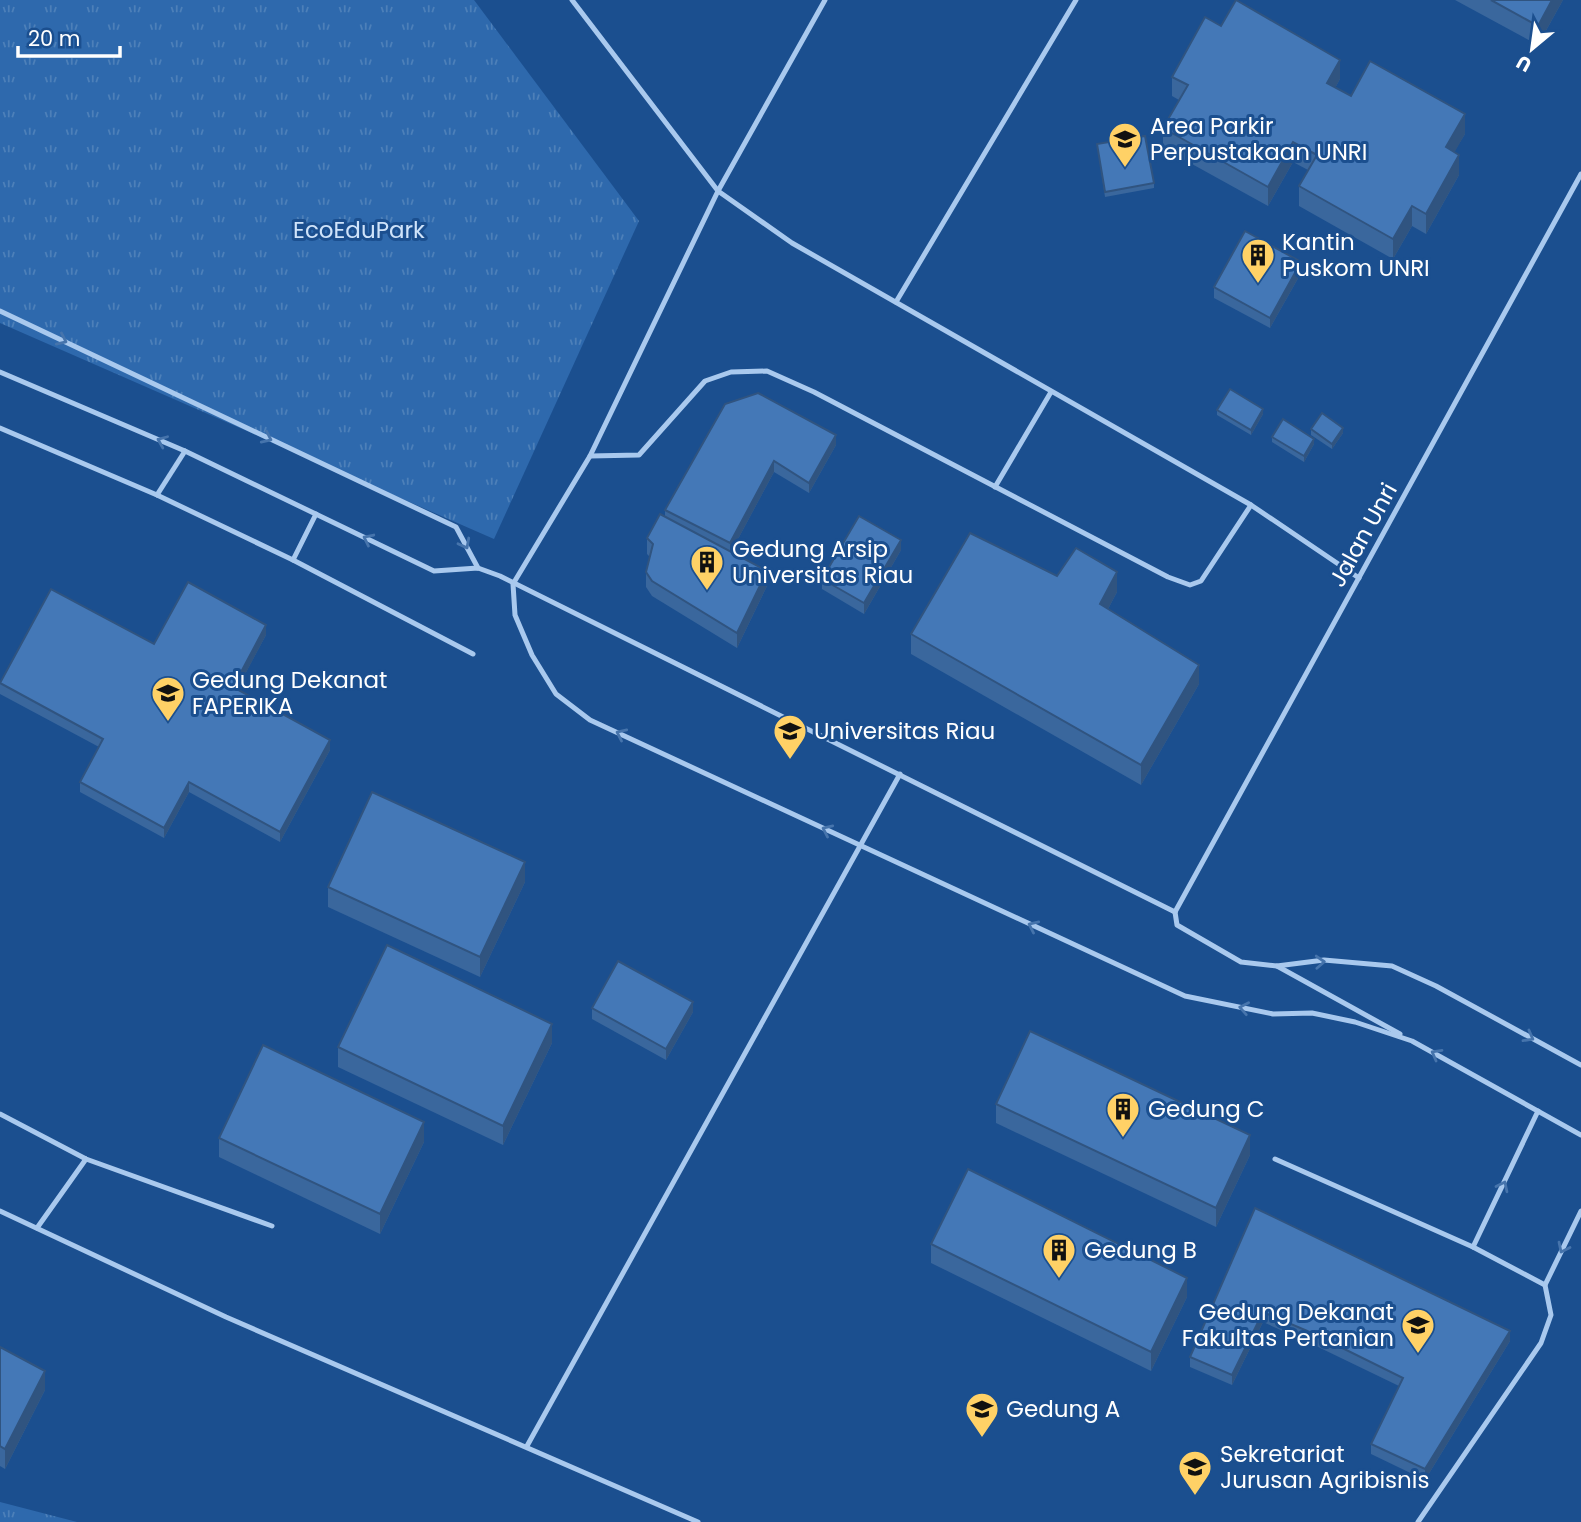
<svg xmlns="http://www.w3.org/2000/svg" width="1581" height="1522" viewBox="0 0 1581 1522" font-family="Poppins,sans-serif">
	<style>
		.park { fill: url(#park-tufts) }
		.lines { fill: none; stroke-linecap: round; stroke-linejoin: round }
		.lane { stroke: #a9c9ee; stroke-width: 5 }
		.wall { fill: #3a679d }
		.shaded-wall { fill: #305480 }
		.building { fill: #4478b7; stroke: #305480; stroke-width: 2 }
		.oneway { stroke: #4674ac }
		.labels { text-anchor: middle; stroke-width: 6; stroke-linejoin: round; paint-order: stroke }
		.poi-label { font-size: 23px; fill: #fff; stroke: #1b4f8f; text-anchor: start }
		.park-label { font-size: 23px; fill: #cfe3fa; stroke: #1b4f8f }
		.street-label { font-size: 23px; fill: #fff; stroke: #1b4f8f }
	</style>
	<defs>
		<pattern id="park-tufts" width="24" height="20" patternUnits="userSpaceOnUse" patternTransform="scale(1.75)"><rect width="24" height="20" fill="#2e69ad"/><path d="M3 7l-1-3M5 7V3M7 7l1-3M15 17l-1-3M17 17v-4M19 17l1-3" fill="none" stroke="#4d80b9"/></pattern>
	</defs>
	<rect width="100%" height="100%" fill="#1b4f8f"/>
	<g class="park">
		<path d="M0,0h474l165,221 -145,318 -494,-216z"/>
		<path d="M0,1502l77,20h-77z"/>
	</g>
	<g class="lines">
		<g class="lane">
			<path d="M572,0l146,191 74,52 459,262 108,73"/>
			<path d="M825,0l-107,191 -128,265 -77,128 2,31 17,40 24,39 34,26 595,276 88,18 39,-1 43,9 57,19 169,94"/>
			<path d="M896,302l180,-302"/>
			<path d="M0,311l456,216 22,41"/>
			<path d="M0,372l185,79 249,120 44,-3 22,8 675,336"/>
			<path d="M0,428l157,67 136,65 180,94"/>
			<path d="M590,456l49,-1 66,-74 26,-9 36,-1 47,21 354,185 22,8 11,-4 50,-76"/>
			<path d="M995,487l56,-95"/>
			<path d="M157,495l28,-44"/>
			<path d="M293,560l23,-46"/>
			<path d="M1175,912l406,-738"/>
			<path d="M1175,912l2,13 64,37 36,4 47,-6 68,6 44,20 145,79"/>
			<path d="M1277,966l123,68"/>
			<path d="M0,1114l86,45 186,67"/>
			<path d="M1275,1159l198,88 72,38 6,30 -10,28 -123,179"/>
			<path d="M0,1211l226,106 472,205"/>
			<path d="M37,1228l49,-69"/>
			<path d="M1473,1247l65,-136"/>
			<path d="M1545,1285l36,-74"/>
			<path d="M527,1446l373,-672"/>
		</g>
	</g>
	<g class="wall">
		<path d="M1455,0h108l-25,45z"/>
		<path d="M1221,26l119,53 -5,9 16,8 114,38 -11,18 5,23 -33,59 -14,-8 -19,33 -94,-53v-20l9,-16 -15,-8 -25,44 -105,-58v-20l16,-28 -7,-4v-19z"/>
		<path d="M1097,144l57,39v5l-49,9z"/>
		<path d="M1301,273l-31,55 -56,-30v-11z"/>
		<path d="M725,404l111,41 -27,48 -35,-21 -43,80 36,34 -30,62 -85,-52 -6,-9v-15l4,-15 -3,-3v-16l18,-21v-7z"/>
		<path d="M1217,410l46,4 -12,21 -34,-20z"/>
		<path d="M1311,429l32,4 -11,16 -21,-14z"/>
		<path d="M1272,437l42,7 -10,18 -32,-20z"/>
		<path d="M901,550l-37,64 -42,-25v-10z"/>
		<path d="M1057,576l60,16 -9,17 91,75 -58,101 -230,-131v-20z"/>
		<path d="M266,635l-29,54 93,61 -50,92 -91,-50 -25,46 -84,-46v-10l19,-35 -99,-53v-11l154,-39z"/>
		<path d="M525,882l-45,95 -152,-70v-20z"/>
		<path d="M592,1008l101,4 -27,48 -74,-41z"/>
		<path d="M552,1043l-49,102 -165,-78v-20z"/>
		<path d="M996,1104l254,51 -34,72 -220,-104z"/>
		<path d="M219,1138l205,4 -44,92 -161,-77z"/>
		<path d="M1255,1208l255,133 -85,139 -54,-26v-10l28,-58 -87,-42 -49,-22 -31,63 -42,-18v-10z"/>
		<path d="M931,1244l256,53 -36,74 -220,-108z"/>
		<path d="M0,1347l45,43 -40,79 -5,-3z"/>
	</g>
	<g class="shaded-wall">
		<path d="M1552,0h11l-25,45v-19z"/>
		<path d="M1340,60v19l-13,24v-20z"/>
		<path d="M1465,114v20l-19,33v-20z"/>
		<path d="M1293,142v20l-25,44v-19z"/>
		<path d="M1459,155v20l-33,59v-20z"/>
		<path d="M1412,206v20l-19,33v-20z"/>
		<path d="M1301,262v11l-31,55v-10z"/>
		<path d="M1263,409v5l-12,21v-5z"/>
		<path d="M1343,428v5l-11,16v-5z"/>
		<path d="M836,435v10l-27,48v-10z"/>
		<path d="M1314,439v5l-10,18v-6z"/>
		<path d="M774,461v11l-44,82v-11z"/>
		<path d="M901,540v10l-37,64v-11z"/>
		<path d="M767,571v15l-30,62v-15z"/>
		<path d="M1117,572v20l-17,32v-20z"/>
		<path d="M266,625v10l-33,62v-10z"/>
		<path d="M1199,665v19l-58,101v-20z"/>
		<path d="M330,740v10l-50,92v-10z"/>
		<path d="M189,782v10l-25,46v-10z"/>
		<path d="M525,862v20l-45,95v-20z"/>
		<path d="M693,1002v10l-27,48v-11z"/>
		<path d="M552,1024v19l-49,102v-19z"/>
		<path d="M424,1122v20l-44,92v-20z"/>
		<path d="M1250,1135v20l-34,72v-19z"/>
		<path d="M1187,1278v19l-36,74v-19z"/>
		<path d="M1263,1312v10l-31,63v-10z"/>
		<path d="M1510,1331v10l-85,139v-11z"/>
		<path d="M45,1371v19l-40,79v-20z"/>
	</g>
	<g class="building">
		<path d="M1236,0l104,60 -13,23 24,13 19,-35 95,53 -19,33 13,8 -33,59 -14,-8 -19,33 -94,-53 18,-31 -24,-13 -25,45 -105,-59 25,-43 -16,-8 33,-60 16,9z"/>
		<path d="M1491,0h61l-14,26z"/>
		<path d="M1145,136l9,47 -49,9 -8,-48z"/>
		<path d="M1245,231l56,31 -31,56 -56,-31z"/>
		<path d="M1230,389l33,20 -12,21 -34,-20z"/>
		<path d="M758,393l78,42 -27,48 -35,-22 -44,82 -65,-33 60,-106z"/>
		<path d="M1322,413l21,15 -11,16 -21,-15z"/>
		<path d="M1283,419l31,20 -10,17 -32,-19z"/>
		<path d="M660,514l107,57 -30,62 -85,-52 -6,-9 7,-28 -6,-6z"/>
		<path d="M859,516l42,24 -37,63 -42,-24z"/>
		<path d="M970,533l87,43 19,-28 41,24 -17,32 99,61 -58,100 -230,-131z"/>
		<path d="M188,582l78,43 -33,62 97,53 -50,92 -91,-50 -25,46 -84,-46 23,-43 -103,-56 51,-94 103,55z"/>
		<path d="M372,792l153,70 -45,95 -152,-70z"/>
		<path d="M387,945l165,79 -49,102 -165,-79z"/>
		<path d="M618,961l75,41 -27,47 -74,-41z"/>
		<path d="M1030,1031l220,104 -34,73 -220,-104z"/>
		<path d="M263,1045l161,77 -44,92 -161,-76z"/>
		<path d="M968,1169l219,109 -36,74 -220,-108z"/>
		<path d="M1255,1208l255,123 -85,138 -54,-25 32,-66 -91,-45 -49,-21 -31,63 -42,-18z"/>
		<path d="M0,1347l45,24 -40,78 -5,-3z"/>
	</g>
	<defs><path id="oneway-chevron" d="M-2-3.5L2.5 0L-2 3.5" fill="none" stroke-width="1.6" stroke-linecap="round" stroke-linejoin="round" transform="scale(1.75)"/></defs>
	<g class="oneway">
		<use href="#oneway-chevron" transform="translate(62 340) rotate(25)"/>
		<use href="#oneway-chevron" transform="translate(267 438) rotate(25)"/>
		<use href="#oneway-chevron" transform="translate(162 441) rotate(-157)"/>
		<use href="#oneway-chevron" transform="translate(368 539) rotate(-154)"/>
		<use href="#oneway-chevron" transform="translate(465 544) rotate(62)"/>
		<use href="#oneway-chevron" transform="translate(621 734) rotate(-155)"/>
		<use href="#oneway-chevron" transform="translate(827 830) rotate(-155)"/>
		<use href="#oneway-chevron" transform="translate(1033 926) rotate(-155)"/>
		<use href="#oneway-chevron" transform="translate(1320 962) rotate(-3)"/>
		<use href="#oneway-chevron" transform="translate(1244 1008) rotate(-169)"/>
		<use href="#oneway-chevron" transform="translate(1529 1037) rotate(29)"/>
		<use href="#oneway-chevron" transform="translate(1436 1054) rotate(-151)"/>
		<use href="#oneway-chevron" transform="translate(1503 1186) rotate(-64)"/>
		<use href="#oneway-chevron" transform="translate(1563 1248) rotate(116)"/>
	</g>
	<defs>
		<symbol id="university-pin" viewBox="-11 -11 22 30"><path d="M0 17L-7.5 6A9.5 9.5 0 1 1 7.5 6Z" fill="#ffd166" stroke="#1b4f8f"/><path d="M0-5L7-2L0 1L-7-2ZM-4 1L0 2.5L4 1V4Q0 6-4 4Z" fill="#111"/></symbol>
		<symbol id="building-pin" viewBox="-11 -11 22 30"><path d="M0 17L-7.5 6A9.5 9.5 0 1 1 7.5 6Z" fill="#ffd166" stroke="#1b4f8f"/><path d="M-4-6H4V6H1V3H-1V6H-4ZM-2.5-4.3h1.7v1.8h-1.7ZM.8-4.3h1.7v1.8H.8ZM-2.5-1h1.7V.8h-1.7ZM.8-1h1.7V.8H.8Z" fill="#111"/></symbol>
	</defs>
	<g fill-rule="evenodd">
		<use href="#university-pin" x="1106" y="120" width="38" height="52"/>
		<use href="#building-pin" x="1239" y="236" width="38" height="52"/>
		<use href="#building-pin" x="688" y="543" width="38" height="52"/>
		<use href="#university-pin" x="149" y="674" width="38" height="52"/>
		<use href="#university-pin" x="771" y="712" width="38" height="52"/>
		<use href="#building-pin" x="1104" y="1090" width="38" height="52"/>
		<use href="#building-pin" x="1040" y="1231" width="38" height="52"/>
		<use href="#university-pin" x="1399" y="1306" width="38" height="52"/>
		<use href="#university-pin" x="963" y="1390" width="38" height="52"/>
		<use href="#university-pin" x="1176" y="1448" width="38" height="52"/>
	</g>
	<g class="labels">
		<g class="poi-label">
			<text x="1150" y="134">Area Parkir<tspan x="1150" dy="26">Perpustakaan UNRI</tspan></text>
			<text x="1282" y="250">Kantin<tspan x="1282" dy="26">Puskom UNRI</tspan></text>
			<text x="732" y="557">Gedung Arsip<tspan x="732" dy="26">Universitas Riau</tspan></text>
			<text x="192" y="688">Gedung Dekanat<tspan x="192" dy="26">FAPERIKA</tspan></text>
			<text x="814" y="739">Universitas Riau</text>
			<text x="1148" y="1117">Gedung C</text>
			<text x="1084" y="1258">Gedung B</text>
			<text x="1394" y="1320" text-anchor="end">Gedung Dekanat<tspan x="1394" dy="26">Fakultas Pertanian</tspan></text>
			<text x="1006" y="1417">Gedung A</text>
			<text x="1220" y="1462">Sekretariat<tspan x="1220" dy="26">Jurusan Agribisnis</tspan></text>
		</g>
		<g class="park-label">
			<text x="359" y="238">EcoEduPark</text>
		</g>
		<g class="street-label">
			<text transform="translate(1363 535) rotate(-61)" y="8">Jalan Unri</text>
		</g>
	</g>
	<g transform="translate(1532 49) rotate(209)" stroke="#1b4f8f" stroke-width="5" paint-order="stroke">
	<path d="M0-5L12 26L0 18L-12 26Z" fill="#ffffff"/>
	<text y="-10" font-size="19" font-weight="bold" text-anchor="middle" fill="#ffffff">U</text>
	</g>
	<path d="M18 46v10h102v-10" fill="none" stroke="#ffffff" stroke-width="3.5"/>
	<text x="28" y="46" font-size="21" fill="#ffffff" stroke="#1b4f8f" stroke-width="5" paint-order="stroke">20 m</text>
</svg>
